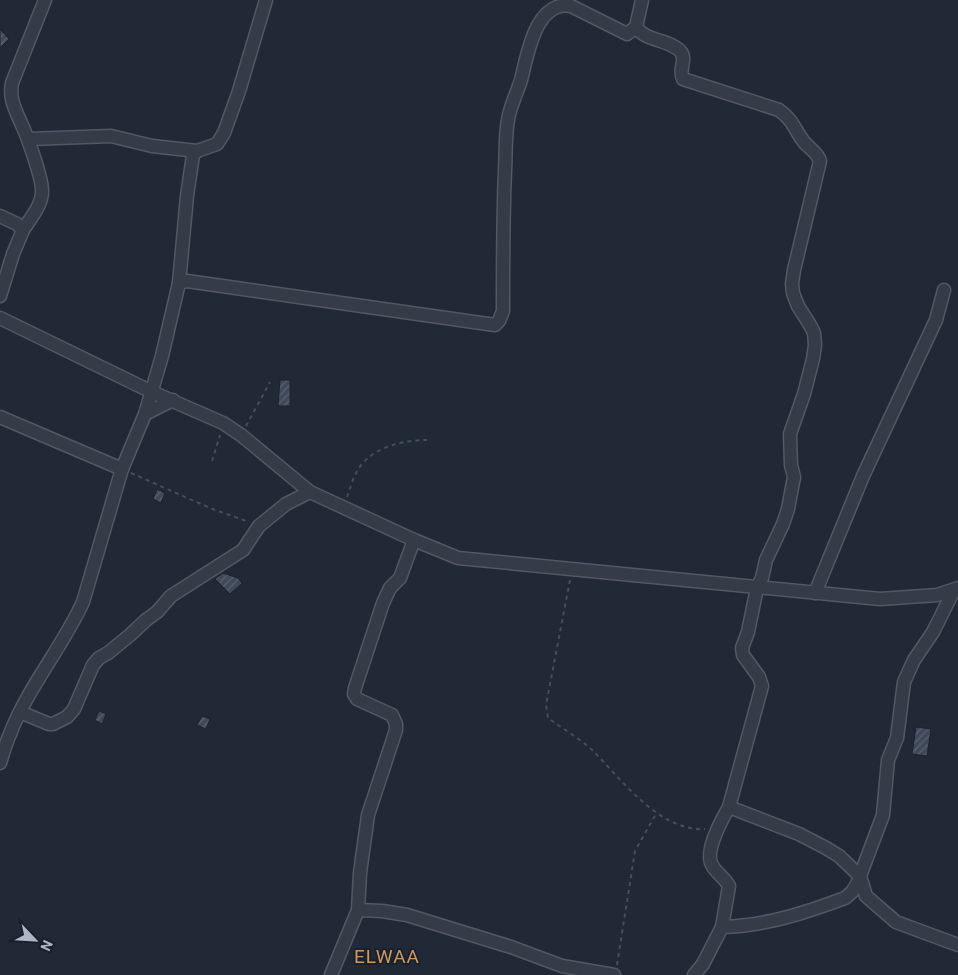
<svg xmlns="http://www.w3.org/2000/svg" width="958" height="975" viewBox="0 0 958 975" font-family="Roboto,sans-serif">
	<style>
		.building { fill: url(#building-hatch); stroke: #1c222e }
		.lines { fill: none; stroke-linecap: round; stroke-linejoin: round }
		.minor-casing { stroke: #525865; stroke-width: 15 }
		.path { stroke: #415155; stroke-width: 2; stroke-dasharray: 4 4; stroke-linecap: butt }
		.minor { stroke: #353b47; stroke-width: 12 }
		.labels { text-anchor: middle; stroke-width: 4; stroke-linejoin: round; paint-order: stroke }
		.quarter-label { font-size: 19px; letter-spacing: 1px; fill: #cd9861; stroke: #1a202b }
	</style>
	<defs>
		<pattern id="building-hatch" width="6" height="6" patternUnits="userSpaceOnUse" patternTransform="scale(1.25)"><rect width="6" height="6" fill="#404959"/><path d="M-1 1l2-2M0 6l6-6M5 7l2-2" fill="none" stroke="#59616f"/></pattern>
	</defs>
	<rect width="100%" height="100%" fill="#212936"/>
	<g class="building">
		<path d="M0,29l9,10 -9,9z"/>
		<path d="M280,380h10v26h-12z"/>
		<path d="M157,489l8,4 -4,10 -8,-4z"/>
		<path d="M223,573l15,5 4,5 -12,11 -15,-15z"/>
		<path d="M99,711l7,3 -4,10 -7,-4z"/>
		<path d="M202,716l8,3 -4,10 -9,-4z"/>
		<path d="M916,727l15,2 -4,27 -15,-2z"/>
	</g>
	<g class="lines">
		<defs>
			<g id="minor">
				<path d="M636,27c10,15 34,12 45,25 6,8 -3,18 2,27l96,31c15,11 15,19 25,32 6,7 14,11 16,19l-26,109 -2,14 1,9 5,13 12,19 4,8 1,12 -2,14 -9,35 -14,40 1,31 3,12 -6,32 -5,15 -17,36 -4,18 -5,10 -9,44 -6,16 1,7 16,22 3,9 -33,121 70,27 27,14 13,8 21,20 6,20 30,26 62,23"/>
				<path d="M29,139l82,-3 41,10 45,5"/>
				<path d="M0,216l17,8 6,6 -10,24 -13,42"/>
				<path d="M23,230c7,-11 19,-25 19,-38 1,-12 -15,-57 -21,-69 -6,-14 -12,-24 -9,-40l33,-83"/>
				<path d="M179,283l8,-87 6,-41 4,-4 20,-7 7,-11 15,-42 27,-91"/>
				<path d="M0,318l152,74 71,31 18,12 69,57 104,48 44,18 422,41 57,-4 21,-7"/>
				<path d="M145,414l28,-14"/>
				<path d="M0,417l122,52"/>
				<path d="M815,593l48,-117 73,-156 8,-30"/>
				<path d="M20,712l29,12h4l14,-7 7,-8 19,-44 6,-7 9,-5 22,-18 16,-15 11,-8 14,-16 72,-46 16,-24 27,-22 24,-12"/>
				<path d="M0,763c3,-10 6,-20 10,-29 18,-47 52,-86 73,-132l39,-133 23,-55 17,-58 17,-73 8,-2 308,44 4,-4 4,-10c0,-47 0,-94 2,-141 1,-17 0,-34 3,-50 2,-14 9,-27 13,-40 6,-23 14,-80 50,-74l56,28 9,-7 6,-27"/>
				<path d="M358,910l24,1 25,4 104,32 51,19 52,9"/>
				<path d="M722,927l7,-41c-4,-8 -13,-13 -17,-21 -8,-13 10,-46 17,-58"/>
				<path d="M331,975l27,-65 2,-37 8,-58 28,-85v-6l-4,-9 -35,-16 -3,-5 1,-6 28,-85 7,-15 10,-10 14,-38"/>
				<path d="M694,975l9,-11 19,-37c43,-1 83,-14 123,-29l7,-6 5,-8 26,-69 5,-55 9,-22 7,-56 10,-22 19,-28 21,-42"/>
			</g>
		</defs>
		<use href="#minor" class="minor-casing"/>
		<g class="path">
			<path d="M246,426l24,-44"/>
			<path d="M212,461l8,-26"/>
			<path d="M131,473l79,35 39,14"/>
			<path d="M347,497c4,-11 7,-24 15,-33 15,-18 43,-24 65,-24"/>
			<path d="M570,580l-24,125 2,13c15,11 33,21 46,34 30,30 65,79 111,77"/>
			<path d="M617,965l18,-114 22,-39"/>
		</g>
		<use href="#minor" class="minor"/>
	</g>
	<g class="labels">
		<g class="quarter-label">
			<text x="387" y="963">ELWAA</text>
		</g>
	</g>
	<g transform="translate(35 940) rotate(115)" stroke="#1a202b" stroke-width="4" paint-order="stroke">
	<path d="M0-4L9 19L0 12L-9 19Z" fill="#afb5c4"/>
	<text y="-8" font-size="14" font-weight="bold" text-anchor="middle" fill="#afb5c4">N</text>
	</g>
</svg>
